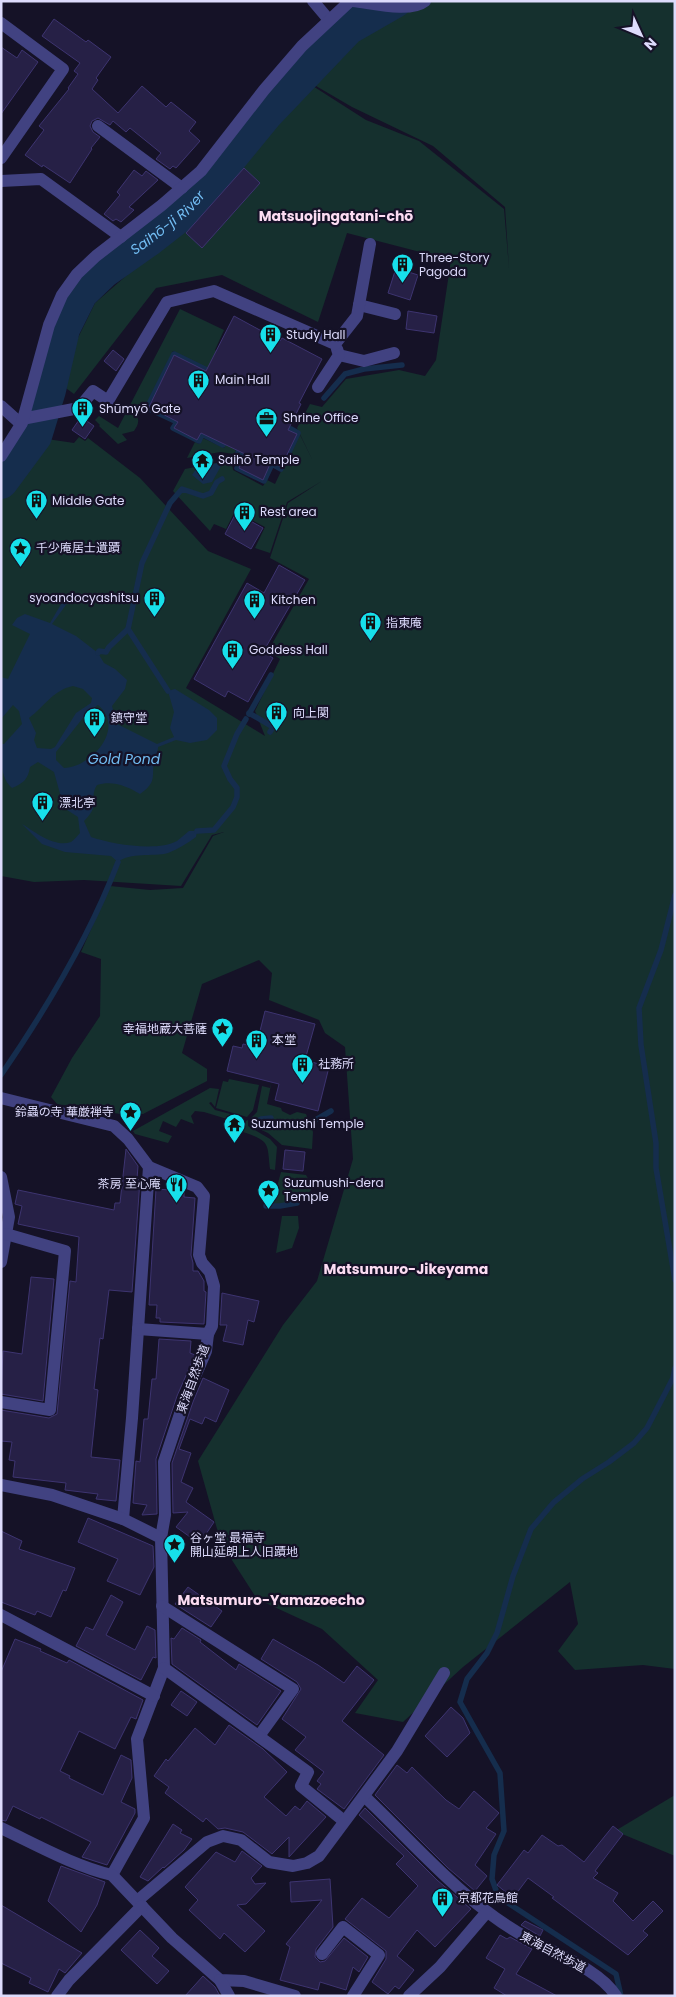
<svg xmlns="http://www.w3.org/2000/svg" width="676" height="1997" viewBox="0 0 676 1997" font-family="Poppins,'Noto Sans JP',sans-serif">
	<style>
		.green { fill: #15302e }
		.water { fill: #152d4d; fill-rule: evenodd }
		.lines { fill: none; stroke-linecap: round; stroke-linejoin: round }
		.stream { stroke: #152d4d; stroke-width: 5.5 }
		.river { stroke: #152d4d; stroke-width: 34 }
		.building { fill: #262046; stroke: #3d3470 }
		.minor { stroke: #414281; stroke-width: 12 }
		.labels { text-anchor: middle; stroke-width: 4.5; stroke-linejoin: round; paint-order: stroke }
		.poi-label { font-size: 12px; fill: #dddbfc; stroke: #151227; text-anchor: start }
		.street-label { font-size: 12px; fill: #dddbfc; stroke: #151227 }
		.neighbourhood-label { font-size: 14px; font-weight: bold; fill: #fcdcf2; stroke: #151227 }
		.water-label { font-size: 14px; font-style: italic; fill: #72bdf3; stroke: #151227 }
	</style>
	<rect width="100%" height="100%" fill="#151227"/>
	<g class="green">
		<path d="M355,1h320v1668l-32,-4 -68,5 -17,-19 20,-27 -8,-42 -107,85 -60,55 -48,-9 23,-33 -56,-51 -65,-30 -36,-56 -23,-82 85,-136 34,-44 36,-122 -8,-112 -20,-14 -6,-13 -50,-20 3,-27 -13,-13 -57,24 -20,69 25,16v12l-64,33 -16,1 -70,-11 -6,-7 21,-39 28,-42 1,-57 -20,-7 29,-66 40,4 33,-2 30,-52 11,-4 -12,3 -31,51 -97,-6 -50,2 -33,-6v-378l46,-59 27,4 5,-6 6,4 3,-3 52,40 68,73 43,18 -65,119 79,48 -10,-25 25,-52 -12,-8 41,-72 -39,-21 18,-55 34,-22 -35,21 -17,51 -15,-5 10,-21 -30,-16 -9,18 -12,-5 -4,7 -37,-40 12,-22 41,-8 6,3 1,6 30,16 4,-6 8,4 24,-51 14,28 -16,-33 13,-24 12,3 24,-28 53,-9 26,6 11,-16 15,-100 -104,-27 -29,89 -96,-47 -66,13 -82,106 -11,-8 12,-42 20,-41 101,-88 37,-43 72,-91 61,39 53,21 85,68 5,59 -4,-61 -72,-61 -81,-39 -48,-28z"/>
		<path d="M180,309l44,21 -9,20 58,32 -23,8 -77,-39 -28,57 -9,7c4,6 2,10 -2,16l-12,3 5,6 -9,4 -19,-18 1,-1 -5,-5 4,-4 19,12z"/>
		<path d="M230,437l10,5 -6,12 -14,-2 -33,6 8,-16 4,2 4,-6 21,10z"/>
		<path d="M229,1079l30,6 -6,25 -6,7 -31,-9 7,-27 5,1z"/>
		<path d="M272,1080l-5,24 14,4 1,3 8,4 7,-3 9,2 7,18 -1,17 -30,-4 -14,-12 -11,-5 -6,-10 6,-6 5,-26 8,2z"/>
		<path d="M210,1088l9,1 -4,18 -4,-5 -2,1 6,7 27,7 -2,6 -36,-11 -9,-1 -4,5 3,8 -13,-5 -5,8 -13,-6 -4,10 13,5 -4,7 -33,-9 -2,-3z"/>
		<path d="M248,1120v6l22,13 7,8 -2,23 -5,-1c-3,-25 1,-28 -27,-37l3,-11z"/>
		<path d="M281,1172l25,3 5,9v6c-9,12 -24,15 -39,15z"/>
		<path d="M282,1216h16l1,12 -7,20 -16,5z"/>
		<path d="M675,1795v61l-60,-25z"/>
	</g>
	<g class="water">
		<path d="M217,463l4,3 -9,16 -9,2 -11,-9 4,-6z"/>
		<path d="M67,594h7l-22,30 24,12 22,17 6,10 11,6 12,11 -2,9 -13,17 5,18 40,20 17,-7 -4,-9 4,-16 -6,-21 7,-2 34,21 8,8v12l-10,10 -17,3 -14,-3 -18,7c0,5 -2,7 -3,12 -5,16 4,22 -15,35 -13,-8 -28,-14 -43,-9 -9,14 5,19 -13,36l7,16c20,7 66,15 86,4 4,-3 8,-7 12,-10h8l-1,6c-8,6 -18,12 -28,16 -15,4 -38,-1 -50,9l-7,-6 -46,-4 -23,-8 -20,-20c13,8 33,24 49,18 3,-2 6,-6 9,-9l-2,-16 -14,-9 -10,-36 -16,-10 -8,5c-2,12 -6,16 -18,21 -12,-10 -11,-30 -11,-44h3l18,-20 -3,-13 -6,-6 -12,14v-42l7,2 22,-45 -18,-9 5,-7 8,-4 25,9zM73,686l10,3 9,9 -1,5 -15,10 -21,34 -4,2 -14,-1 -3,-8 2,-7 -7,-15c15,-11 24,-28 44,-32zM98,705c28,23 -6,62 -34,63l-8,-8v-8l30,-38z"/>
	</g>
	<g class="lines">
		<g class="stream">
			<path d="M213,373l-39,-19 -27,54 30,14 -4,6 26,13 3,-7 21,11 4,-8"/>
			<path d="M324,398l21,-24 19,-5 38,-4"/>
			<path d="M241,445l-3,7 6,3 -7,13 27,13 8,-17 9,5 17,-36 -7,-4"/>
			<path d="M128,629l40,62"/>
			<path d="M98,653l1,-2 7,1 3,-5 19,-18 14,-66 28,-60 12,-14 21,7 8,-3 6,-11 5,-3"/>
			<path d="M249,713l24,14 -3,5"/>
			<path d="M249,714l22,-39"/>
			<path d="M197,831l17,-1 19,-23 4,-10v-9l-7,-9 -6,-13 13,-32 9,-15"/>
			<path d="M675,895l-14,55 -22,58 2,37 15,98v25l19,112"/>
			<path d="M1,1075c46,-67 88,-137 117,-213"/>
			<path d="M312,1122l19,-11"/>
			<path d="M253,1124l8,-5 10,-1"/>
			<path d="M266,1206h14l17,-3"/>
			<path d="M621,1996l-5,-22 -108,-71 -11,-10 -5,-14 2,-24 10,-24 -4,-58 -40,-71 7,-23 20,-26 10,-20 16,-57 18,-47 23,-27 28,-23 27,-17 25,-19 13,-15 26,-50 2,-10"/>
		</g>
		<path class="river" id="s1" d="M1,482l34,-46 14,-46 14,-61 18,-36 23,-22 44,-31 41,-32 77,-94 82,-86 47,-27"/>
	</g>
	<g class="building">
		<path d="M54,19l32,23 2,-2 23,17 -15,21 2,2 -6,9 26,24 24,-27 24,21 5,-5 25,20 -7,9 11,10 -24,27 -3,-2 -3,3 -14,-10 5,-6 -31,-25 -4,4 -13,-11 -3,4 -12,-7 -6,3 -2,5 3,6 7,5 -9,11 1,1 -22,34 -27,-18 -1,2 -17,-12 19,-25 -5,-4 30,-37 -1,-1 10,-14 -4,-3 6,-8 -38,-27z"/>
		<path d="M1,47l16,11 5,-8 16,12 -37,52z"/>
		<path d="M244,168l16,15 -58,65 -16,-15z"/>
		<path d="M134,170l8,6 4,-5 12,9 -29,27 5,3 -13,12 -5,-3 -3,2 -9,-7 16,-19 -3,-3z"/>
		<path d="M396,268l22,7 -8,25 -22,-7z"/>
		<path d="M408,311l29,5 -3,17 -28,-4z"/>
		<path d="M234,316l46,25 2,-3 40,21 -23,44 2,1 -13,26 9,4 -16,33 -10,-5 -8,18 -24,-12 6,-14 -44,-21 -4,7 -23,-12 4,-6 -29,-15 25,-52 32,16z"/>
		<path d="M113,350l11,9 -8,12 -12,-10z"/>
		<path d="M81,417l13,9 -9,13 -13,-9z"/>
		<path d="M236,513l27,15 -12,21 -26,-15z"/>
		<path d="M279,565l26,15 -42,72 10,6 -25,44 -20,-11 -3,6 -31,-18 53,-96 17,10z"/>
		<path d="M265,1011l50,13 -10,36 24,7 -11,44 -43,-11 4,-16 -52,-13 6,-25 9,2 1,-4 13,3z"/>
		<path d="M126,1149l12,17 -1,13 3,1 -8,112 -23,-2 -6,49 -3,-1 -6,51 4,1 -7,67 29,3 -4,41 -20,-2 2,-5 -33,-4 1,-7 -53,-6 2,-16 -6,-1 3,-18 -11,-1v-31l48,8 8,-4 13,-133 6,1 3,-45 -61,-13 4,-18 -7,-2 3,-14 96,20 1,-7h5z"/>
		<path d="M285,1150l20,2 -2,19 -20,-2z"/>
		<path d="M156,1189l28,2v6l11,1 -4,57 2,8v8h5l6,10v10l2,1 -2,32 -44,-2v-4h-4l1,-13h-8z"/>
		<path d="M31,1277l23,2 -11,122 -42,-7 2,-43 19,3z"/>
		<path d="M222,1293l37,8 -5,21 -6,-2 -5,25 -20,-4 4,-16h-7z"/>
		<path d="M159,1339l32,2 -1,12 5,2 -18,41 -21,63 1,55 -15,1 5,-10 -14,-2 3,-42 4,1 4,-43h4l4,-40h4z"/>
		<path d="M203,1378l26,12 -13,32 -11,-5 -3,7 -12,-5 -11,30 12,4 -10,29 12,6 -7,14 28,20 -10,15 -6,-5 -5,7 -17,-12 12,-15 -15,1 -1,-50 21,-61z"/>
		<path d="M88,1518l65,28 1,21 -14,28 -33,-14 11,-22 -40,-17z"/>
		<path d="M1,1531l21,10 -3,8 56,19 -9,23 -3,-1 -12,27 -14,-6 -2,4 -34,-13z"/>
		<path d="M188,1587l34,24 -11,16 -36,-23z"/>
		<path d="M111,1595l12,7 -17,33 29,15 12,-24 8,4 1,28 -3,-1 -12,23 -65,-34 10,-19 7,3z"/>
		<path d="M182,1628l19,12 -1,2 36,28 3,-6 42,27 -24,34 -85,-61 -1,-26 3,1z"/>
		<path d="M15,1639l26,10 -1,2 27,12 2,-3 74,40 -7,19 -5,-2 -16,32 -36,-18 -19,40 10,5 -1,2 34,17 18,-40 10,5 1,18 -11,24 14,7v4l-28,52 -25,-8 9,-15 -50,-25 -1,2 -27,-13 -7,15 -5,-1v-148z"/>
		<path d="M273,1639l45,26 26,18 13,-17 17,14 -32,41 42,34 -40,54 -27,-20 4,-5 -4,-3 7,-9 -29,-22 11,-13 -24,-18 19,-30 -4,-7 -36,-23z"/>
		<path d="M181,1691l16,11 -10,14 -16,-11z"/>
		<path d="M451,1707l12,11 7,15 -23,24 -22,-21z"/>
		<path d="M229,1725l34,24 24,23 -23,25 22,19 9,-10 5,4 7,-9 19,16 -37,40v-20l-17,17 -29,-22 -18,-4 -7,1 -12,-11 -3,4 -38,-29 4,-6 -15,-11 12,-17 2,2 27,-33 20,17z"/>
		<path d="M397,1765l10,8 5,-6 34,33 13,9 15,-18 25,22 -13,15 10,6 -21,31 12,11 -12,15 -27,-23 -73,-73z"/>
		<path d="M365,1808l72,72 34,29 -36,38 -18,-17 -20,26 17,14 -15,19 -4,-3 -7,8 -16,-12 14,-23v-8l-41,-32 17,-21 27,20 29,-32 -22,-22 8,-8 -45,-41z"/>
		<path d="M173,1824l9,6 -2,3 12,6 -8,11 -20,18 -1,-1 -15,14 -8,-4z"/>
		<path d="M613,1826l10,8 -28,37 3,2 -5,5 25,15 -5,8 20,20 20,-20 10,10 -20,20 5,4 -20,20 -76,-57 2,-1 -26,-19 -15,20 -16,-13 27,-35 4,3 14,-18 16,11 4,-1 22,17z"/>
		<path d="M242,1851l20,15 -11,12 4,6 11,-1 -20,21 -9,1 28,26 -20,21 -21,-19 -4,6 -31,-29 9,-10 -13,-13 31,-35 19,10z"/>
		<path d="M61,1866l44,16 -8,23 -16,27 -33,-31z"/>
		<path d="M330,1879l3,48 -17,22 -1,8 5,5 5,-1 19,-23 24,19 -9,15 -6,-5 -7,23 -26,-8 -2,8 -38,-10 10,-33 -4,-3 36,-44 -31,2 -1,-20z"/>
		<path d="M1,1905l81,48 -17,20 -6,-4 -11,23 -19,-9 2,-5 -30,-15z"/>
		<path d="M525,1921l18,9 -3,6 -19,-11z"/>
		<path d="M140,1930l19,18 -7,8 17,15 -12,13 -36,-34z"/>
		<path d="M500,1935l7,4 3,-2 22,12 -16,25 41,22h-50l-13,-8 11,-19 -19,-11z"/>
		<path d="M203,1976l12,11 5,9h-35z"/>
	</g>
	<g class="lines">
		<g class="minor">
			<path d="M313,1l16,19"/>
			<path d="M353,1c19,2 57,12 72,0"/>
			<path d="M1,23l62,46 -62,89"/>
			<path d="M98,126l84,62"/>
			<path d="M1,181l40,-2 80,58"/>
			<path d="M359,305l36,9"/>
			<path d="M339,355l25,6 30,-8"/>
			<path d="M318,387l21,-32 -2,-6"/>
			<path d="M1,406l20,18"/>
			<path d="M22,419l57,-11 14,-17 15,10 59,-99 47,-11 121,53 22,-28 13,-72"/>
			<path d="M1,456l21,-33 27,-98 13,-30 15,-21 19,-18 66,-51 39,-34 63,-81 38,-44 48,-45"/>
			<path d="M1,1098l113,28 14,13 21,28 -17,251 -9,101"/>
			<path d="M149,1167l48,20 7,9 -5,59 3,8 8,9 4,14 -2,40 -4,8 -2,17 -21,48 -21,63 1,53 -4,23"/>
			<path d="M1,1177l8,40 -8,45"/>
			<path d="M138,1329l70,5"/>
			<path d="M1,1402l49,8 15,-159 -59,-17"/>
			<path d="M1,1485l51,10 71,24 38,19 3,130 -27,71 7,79 -32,57"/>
			<path d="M162,1606l131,83 -34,47"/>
			<path d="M1,1615l153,81"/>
			<path d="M164,1668l144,104 -7,14 43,35"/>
			<path d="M364,1796c53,50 101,109 167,144 27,15 69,30 85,56"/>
			<path d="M1,1828c36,17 73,38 111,47l60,63 48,42 24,1 51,15"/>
			<path d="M137,1901l70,-59 16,-6 18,4 28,22 24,4 14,-3 12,-7 78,-105 47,-78"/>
			<path d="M322,1954l21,-27 36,28 -26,41"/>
			<path d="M220,1980l9,16"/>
			<path d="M57,1996l12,-16 73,-74"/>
			<path d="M409,1996l31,-29 46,-54"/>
		</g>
	</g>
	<defs>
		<symbol id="building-pin" viewBox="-11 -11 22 30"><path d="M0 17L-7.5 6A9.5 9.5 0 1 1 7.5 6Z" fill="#17e0eb" stroke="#151227"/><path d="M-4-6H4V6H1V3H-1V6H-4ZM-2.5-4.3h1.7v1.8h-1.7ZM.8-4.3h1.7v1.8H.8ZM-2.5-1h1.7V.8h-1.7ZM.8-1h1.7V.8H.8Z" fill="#111"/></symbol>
		<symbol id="office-pin" viewBox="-11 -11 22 30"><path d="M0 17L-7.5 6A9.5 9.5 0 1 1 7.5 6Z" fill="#17e0eb" stroke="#151227"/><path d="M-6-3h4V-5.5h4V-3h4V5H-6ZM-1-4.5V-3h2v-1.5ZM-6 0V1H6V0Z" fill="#111"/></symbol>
		<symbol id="temple-pin" viewBox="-11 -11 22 30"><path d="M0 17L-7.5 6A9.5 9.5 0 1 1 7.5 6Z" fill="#17e0eb" stroke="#151227"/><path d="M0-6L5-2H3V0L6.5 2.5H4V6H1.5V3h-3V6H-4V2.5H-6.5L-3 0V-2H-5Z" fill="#111"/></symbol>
		<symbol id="sight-pin" viewBox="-11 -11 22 30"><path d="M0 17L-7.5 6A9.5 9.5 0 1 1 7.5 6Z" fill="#17e0eb" stroke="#151227"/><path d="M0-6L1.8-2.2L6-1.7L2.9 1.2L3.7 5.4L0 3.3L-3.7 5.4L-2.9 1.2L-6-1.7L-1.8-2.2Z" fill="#111"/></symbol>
		<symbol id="restaurant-pin" viewBox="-11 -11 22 30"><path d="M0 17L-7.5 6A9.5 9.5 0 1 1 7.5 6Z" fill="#17e0eb" stroke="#151227"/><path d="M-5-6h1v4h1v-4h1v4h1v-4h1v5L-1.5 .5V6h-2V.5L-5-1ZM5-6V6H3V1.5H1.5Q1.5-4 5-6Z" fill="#111"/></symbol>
	</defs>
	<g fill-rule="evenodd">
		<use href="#building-pin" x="390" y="252" width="25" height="34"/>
		<use href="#building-pin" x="258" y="322" width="25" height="34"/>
		<use href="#building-pin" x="186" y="368" width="25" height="34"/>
		<use href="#building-pin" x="70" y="396" width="25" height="34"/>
		<use href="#office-pin" x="254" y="406" width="25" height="34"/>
		<use href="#temple-pin" x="190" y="448" width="25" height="34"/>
		<use href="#building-pin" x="24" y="488" width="25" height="34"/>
		<use href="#building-pin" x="232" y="500" width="25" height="34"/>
		<use href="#sight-pin" x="8" y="536" width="25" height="34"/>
		<use href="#building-pin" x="142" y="586" width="25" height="34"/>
		<use href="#building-pin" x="242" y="588" width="25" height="34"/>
		<use href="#building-pin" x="358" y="610" width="25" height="34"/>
		<use href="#building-pin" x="220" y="638" width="25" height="34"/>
		<use href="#building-pin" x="264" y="700" width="25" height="34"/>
		<use href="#building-pin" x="82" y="706" width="25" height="34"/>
		<use href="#building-pin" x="30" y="790" width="25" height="34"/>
		<use href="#sight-pin" x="210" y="1016" width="25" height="34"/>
		<use href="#building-pin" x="244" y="1028" width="25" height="34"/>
		<use href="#building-pin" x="290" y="1052" width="25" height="34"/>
		<use href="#sight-pin" x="118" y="1100" width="25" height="34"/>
		<use href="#temple-pin" x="222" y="1112" width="25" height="34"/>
		<use href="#restaurant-pin" x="164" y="1172" width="25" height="34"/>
		<use href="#sight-pin" x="256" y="1178" width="25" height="34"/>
		<use href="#sight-pin" x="162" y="1532" width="25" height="34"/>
		<use href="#building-pin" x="430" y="1886" width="25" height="34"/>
	</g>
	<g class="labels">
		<g class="poi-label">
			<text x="419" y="262">Three-Story<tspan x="419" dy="14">Pagoda</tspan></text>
			<text x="286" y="339">Study Hall</text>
			<text x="215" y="384">Main Hall</text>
			<text x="99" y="413">Shūmyō Gate</text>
			<text x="283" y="422">Shrine Office</text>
			<text x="218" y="464">Saihō Temple</text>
			<text x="52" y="505">Middle Gate</text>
			<text x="260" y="516">Rest area</text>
			<text x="36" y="552">千少庵居士遺蹟</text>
			<text x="139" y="602" text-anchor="end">syoandocyashitsu</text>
			<text x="271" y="604">Kitchen</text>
			<text x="386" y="627">指東庵</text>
			<text x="249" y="654">Goddess Hall</text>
			<text x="293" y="717">向上関</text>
			<text x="111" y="722">鎮守堂</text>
			<text x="59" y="807">漂北亭</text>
			<text x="207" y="1033" text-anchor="end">幸福地蔵大菩薩</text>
			<text x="272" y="1044">本堂</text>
			<text x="318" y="1068">社務所</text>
			<text x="114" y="1116" text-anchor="end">鈴蟲の寺 華厳禅寺</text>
			<text x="251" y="1128">Suzumushi Temple</text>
			<text x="284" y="1187">Suzumushi-dera<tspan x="284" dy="14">Temple</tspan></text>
			<text x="161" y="1188" text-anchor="end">茶房 至心庵</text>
			<text x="190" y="1542">谷ヶ堂 最福寺<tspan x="190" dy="14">開山延朗上人旧蹟地</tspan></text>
			<text x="458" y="1902">京都花鳥館</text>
		</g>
		<g class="street-label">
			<text transform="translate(193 1379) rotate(-70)" y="4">東海自然歩道</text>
			<text transform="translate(553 1952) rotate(28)" y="4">東海自然歩道</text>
		</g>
		<g class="neighbourhood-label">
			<text x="336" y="221">Matsuojingatani-chō</text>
			<text x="406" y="1274">Matsumuro-Jikeyama</text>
			<text x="271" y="1605">Matsumuro-Yamazoecho</text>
		</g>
		<g class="water-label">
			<text dy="5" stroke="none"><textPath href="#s1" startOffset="320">Saihō-ji River</textPath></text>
			<text x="124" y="764">Gold Pond</text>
		</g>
	</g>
	<rect width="676" height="1997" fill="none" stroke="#dddbfc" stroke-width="5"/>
	<g transform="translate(641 35) rotate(134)" stroke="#151227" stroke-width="4" paint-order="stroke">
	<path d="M0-4L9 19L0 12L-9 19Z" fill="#dddbfc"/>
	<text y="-8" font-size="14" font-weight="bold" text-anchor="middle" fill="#dddbfc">N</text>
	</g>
</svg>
